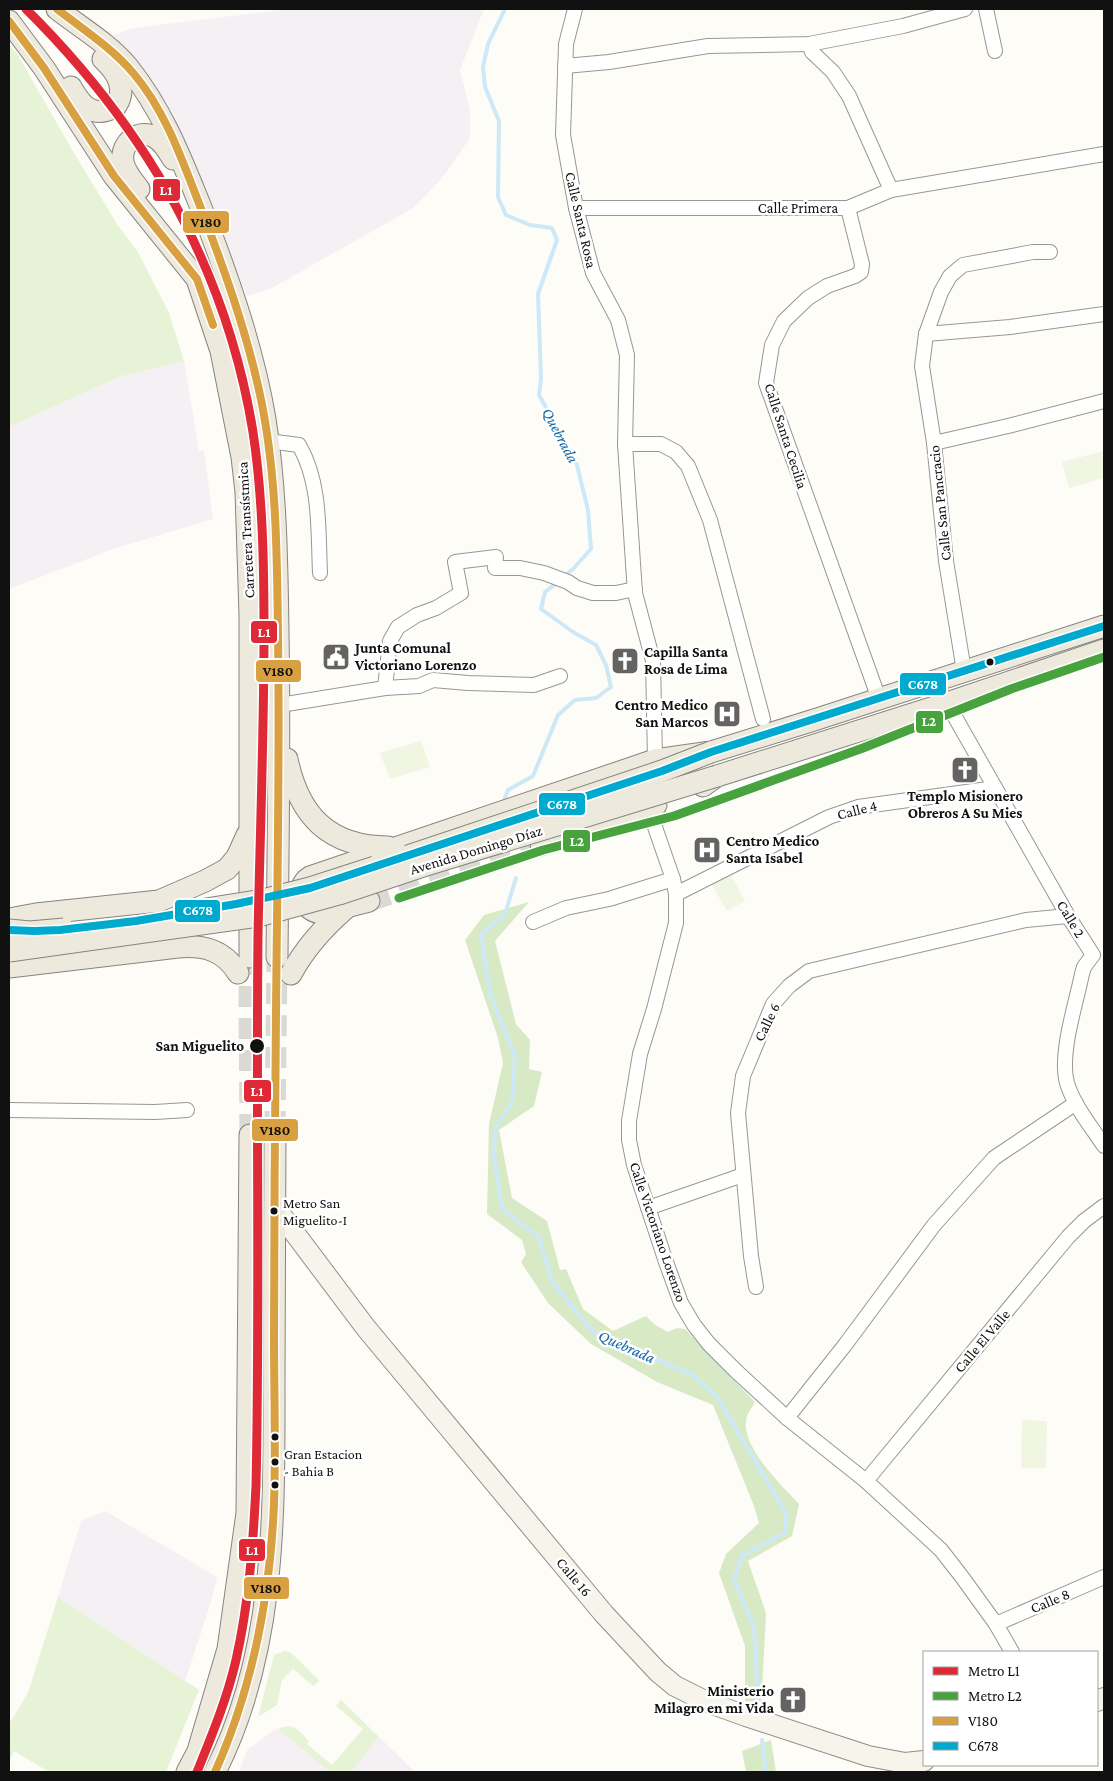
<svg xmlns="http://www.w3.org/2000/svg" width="1113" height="1781" viewBox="0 0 1113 1781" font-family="'Crimson Pro',serif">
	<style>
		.industrial { fill: #f5f0f3 }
		.green { fill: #e7f3d7 }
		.forest { fill: #d8eac5 }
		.pitch { fill: #f0f6e1 }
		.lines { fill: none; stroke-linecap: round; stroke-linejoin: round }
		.stream { stroke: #cde8f7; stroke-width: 4 }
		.primary-tunnel { stroke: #dad9d4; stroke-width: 21; stroke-dasharray: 21 11; stroke-linecap: butt }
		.street-casing { stroke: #979795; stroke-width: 16 }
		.secondary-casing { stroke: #8e8d8b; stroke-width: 22 }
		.primary-casing { stroke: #858482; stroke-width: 23 }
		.street { stroke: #fffffe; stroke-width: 14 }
		.secondary { stroke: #f6f4eb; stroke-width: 20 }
		.primary { stroke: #ede9dc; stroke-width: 21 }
		.primary-bridge-casing { stroke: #858482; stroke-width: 23; stroke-linecap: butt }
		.primary-bridge { stroke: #ede9dc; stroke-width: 21 }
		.bus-1-casing { stroke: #fff; stroke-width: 11 }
		.bus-2-casing { stroke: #fff; stroke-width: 11 }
		.bus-1 { stroke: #d9a042; stroke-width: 8 }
		.bus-2 { stroke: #00a9ce; stroke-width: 8 }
		.metro-1-casing { stroke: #fff; stroke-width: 12 }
		.metro-2-casing { stroke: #fff; stroke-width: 12 }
		.metro-1 { stroke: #df2937; stroke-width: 9 }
		.metro-2 { stroke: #48a23e; stroke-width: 9 }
		.bus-dot { fill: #111; stroke: #fff; stroke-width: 2 }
		.labels { text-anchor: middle; stroke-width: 5; stroke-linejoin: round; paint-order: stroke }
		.bus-label { font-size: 14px; fill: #111; stroke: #fff; text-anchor: start }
		.street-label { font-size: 15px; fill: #111; stroke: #fff }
		.poi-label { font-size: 15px; font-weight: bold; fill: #111; stroke: #fff; text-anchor: start }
		.stop-label { font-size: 15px; font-weight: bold; fill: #111; stroke: #fff; text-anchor: end }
		.water-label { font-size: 16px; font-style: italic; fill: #1768a6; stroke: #fff }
		.line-badge { stroke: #fff; stroke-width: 2 }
		.badge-label { font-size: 14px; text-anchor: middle; font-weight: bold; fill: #fff }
		.pale-badge-label { font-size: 14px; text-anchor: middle; font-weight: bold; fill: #111 }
	</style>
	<rect width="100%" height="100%" fill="#fdfcf7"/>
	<g class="industrial">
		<path d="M288,9h196l-24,61 10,40v28l-28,40 -29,30 -141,80 -25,8 -79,-191 -26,-36 -30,-33 18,-7 20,-3z"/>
		<path d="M184,361l15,90h5l9,68 -100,30 -104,40v-162l110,-50z"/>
		<path d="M105,1511l112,66 -6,25 -26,79 -127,-84 23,-76z"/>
		<path d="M277,1728l1,1 52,43h-91l8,-22z"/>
		<path d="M379,1737l36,35h-64z"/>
	</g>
	<g class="green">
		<path d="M9,45l7,7 62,108 39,64 22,30 30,59 15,48 -65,16 -110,50z"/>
		<path d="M58,1597l141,93 -33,82h-117l-35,-21 -5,10v-37l19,-31z"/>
		<path d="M284,1651l6,1 28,27 1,2 -6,5 -20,-17 -11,11 -5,25 -19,12 16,-62z"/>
		<path d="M341,1700l38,37 -28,35h-21l-52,-43c17,-7 19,1 31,12l-2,3 25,21 31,-36 -27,-23z"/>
	</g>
	<g class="forest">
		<path d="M529,902l-34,39 21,83 14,16 -1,29 13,3 -8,34 -35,24 13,68 35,23 13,49 6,-1 17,40 30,22 33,-15 8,8 14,8 9,-4 8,1 70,73c-2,4 -6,9 -8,14 -9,29 34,68 52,88l-7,32 -44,25 18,52 -5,94 -16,-4v-57l-26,-73 7,-19 33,-31 -5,-17 -41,-101 -56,-23 -66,-38 -43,-41 -27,-41 5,-8 -4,-14 -35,-26 2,-90 14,-61 -5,-25 -33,-98 19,-25z"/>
		<path d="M771,1740l5,32h-30l-4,-21z"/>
	</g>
	<g class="pitch">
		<path d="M1104,451v27l-35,10 -7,-26z"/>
		<path d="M421,741l9,26 -40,12 -10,-26z"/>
		<path d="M731,875l14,26 -18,10 -15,-26z"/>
		<path d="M1022,1420l25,1 -1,47h-25z"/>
	</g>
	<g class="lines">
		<g class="stream">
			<path d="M505,9l-17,35 -5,23 2,20 14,34 -1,76 8,18 24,10 22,3 5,12 -19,54 3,85 -2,16 37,66 12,49 3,39 -18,20 -10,8"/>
			<path d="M503,803l5,-13 25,-14 25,-61 17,-15 21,-2 15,-11 -5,-22 -10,-20 -23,-13 -32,-23 4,-17 13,-10"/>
			<path d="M516,878l-11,36 -24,21 9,59 25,62 -3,47 -17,25 -1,27 8,54 37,28 13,45 42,51 99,42 24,22 69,116v19l-44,24 -8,23 20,48 4,75"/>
			<path d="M762,1740l4,32"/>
		</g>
		<g class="primary-tunnel">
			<path d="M369,901l172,-56"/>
			<path d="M275,1132l2,-175"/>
			<path d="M250,1135l-1,-134 1,-44"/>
		</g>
		<defs>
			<g id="street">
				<path d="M575,9l-9,35 -3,91 13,73 17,65 25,47 9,35 -2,89 10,149 18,68 2,99"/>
				<path d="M986,9l9,42"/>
				<path d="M809,44l3,8 21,20 16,24 42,94"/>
				<path d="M565,66l44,-4 99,-16 101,-2 94,-18 62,-17"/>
				<path d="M576,208h272l43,-18 213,-36"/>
				<path d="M848,208l14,56 -1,8 -6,4 -28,10 -19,12 -24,23 -12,24 -6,38 113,316"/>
				<path d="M926,334l84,-7 94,-13"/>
				<path d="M268,441l31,4c22,38 19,85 21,128"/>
				<path d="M934,443l74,-17 96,-25"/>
				<path d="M625,444h36l15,8 12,14 22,54 53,199"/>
				<path d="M964,671l-18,-110 -12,-118 -12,-77 4,-32 15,-42 9,-16 13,-11 70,-13h17"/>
				<path d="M385,688l5,-47 8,-14 19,-12 19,-7 25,-15 -6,-31 41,-5 -1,11h25l24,5 24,9 9,6 16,5h23l19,-4"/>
				<path d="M947,703l121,213 25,39 -9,12 -2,7c-6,30 -23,80 -15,109 7,23 24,43 37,63"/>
				<path d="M280,705l105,-17 34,-2 14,-6 35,3 66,2 26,-9"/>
				<path d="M648,807l25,72 3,15v29l-22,86 -14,45 -11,67v19l5,25 32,97 15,41 13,22 15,19 27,27 51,47 79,63 75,69 21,27 34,47 16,28"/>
				<path d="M676,894l153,-77 29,-10 137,-19"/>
				<path d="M533,922l33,-14 43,-9 64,-20"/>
				<path d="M9,1110l146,2 32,-2"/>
				<path d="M648,1208l95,-33"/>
				<path d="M756,1287l-5,-31 -13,-143 5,-37 30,-72 16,-18 20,-15 217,-51 42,-4"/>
				<path d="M787,1418l58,-73 89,-120 60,-67 82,-55"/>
				<path d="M866,1481l202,-244 16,-16 20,-15"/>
				<path d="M996,1624l108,-47"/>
			</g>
			<g id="secondary">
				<path d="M275,1207l91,121 238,286 54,58 17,14 32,16 39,14 122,40 37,7 19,-2"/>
				<path d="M1097,1701l7,-3"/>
			</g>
			<g id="primary">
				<path d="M57,9c23,18 52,35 71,58 35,44 53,91 74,143 26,67 51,138 63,209 11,70 12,142 13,213 2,108 0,216 -1,325"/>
				<path d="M9,21l35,47 70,108 83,103 24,72 21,106 4,35 4,123v342"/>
				<path d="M71,87c10,18 21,32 44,20 13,-17 2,-35 -12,-48"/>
				<path d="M139,189c-6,-8 -14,-17 -16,-27 -3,-19 16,-35 33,-24 8,5 12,13 17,21"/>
				<path d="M287,759c12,57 42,88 101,88"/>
				<path d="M703,786l14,-10 230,-73 157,-53"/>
				<path d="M541,845l115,-40"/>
				<path d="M369,901l-47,12c-19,-1 -29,-25 -12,-36l345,-117 56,-8 103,-32 290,-94"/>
				<path d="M9,919l27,-5 123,-13 46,-20 22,-12 10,-12 10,-22"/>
				<path d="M9,967l169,-20c26,-2 46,3 60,26"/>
				<path d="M291,974c14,-26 33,-47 55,-66"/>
				<path d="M187,1772l11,-21 30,-102 19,-136 3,-378"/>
				<path d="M215,1772c62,-122 59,-260 59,-393 0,-82 1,-164 1,-247"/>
			</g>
		</defs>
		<use href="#street" class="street-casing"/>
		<use href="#secondary" class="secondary-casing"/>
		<use href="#primary" class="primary-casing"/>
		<use href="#street" class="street"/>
		<use href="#secondary" class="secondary"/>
		<use href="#primary" class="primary"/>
		<defs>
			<g id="primary-bridge">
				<path d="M408,856l254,-85 49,-19"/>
				<path d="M193,911l70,-11 47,-12 65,-21"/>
				<path d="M9,930l21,2 34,-3"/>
				<path d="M9,951l250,-35 80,-22 84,-28 294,-90"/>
			</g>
		</defs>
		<use href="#primary-bridge" class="primary-bridge-casing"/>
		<use href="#primary-bridge" class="primary-bridge"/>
		<defs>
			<g id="bus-1">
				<path d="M57,9c27,21 55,39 77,65 32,38 48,86 66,132 23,60 45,121 59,184 18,81 18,165 19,247 2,126 -1,252 -2,378 -1,108 -2,215 -2,323 0,55 2,111 0,166 -4,92 -21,183 -59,268"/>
				<path d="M9,21l35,47 70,108 83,103 16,46"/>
			</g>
			<path id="bus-2" d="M9,930l25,1 26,-1 76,-9 100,-17 74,-16 352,-117 49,-19 393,-126"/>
		</defs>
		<use href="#bus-1" class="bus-1-casing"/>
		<use href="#bus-2" class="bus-2-casing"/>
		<use href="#bus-1" class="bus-1"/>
		<use href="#bus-2" class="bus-2"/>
		<defs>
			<path id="metro-1" d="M26,9c118,117 200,257 227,423 10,66 11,134 11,201 0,101 -4,202 -6,302 -2,184 2,367 -2,551 -3,59 -7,117 -20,174 -9,39 -24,75 -39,112"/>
			<path id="metro-2" d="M399,898l144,-48 131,-34 189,-68 148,-59 93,-32"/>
		</defs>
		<use href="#metro-1" class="metro-1-casing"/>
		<use href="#metro-2" class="metro-2-casing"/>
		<use href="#metro-1" class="metro-1"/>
		<use href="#metro-2" class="metro-2"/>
	</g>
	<defs>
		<symbol id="civic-square" viewBox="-11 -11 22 22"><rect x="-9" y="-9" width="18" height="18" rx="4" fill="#646362" stroke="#fff"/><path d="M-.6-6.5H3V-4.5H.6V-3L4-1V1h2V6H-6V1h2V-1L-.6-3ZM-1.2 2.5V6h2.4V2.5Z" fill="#fff"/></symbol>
		<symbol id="church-square" viewBox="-11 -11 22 22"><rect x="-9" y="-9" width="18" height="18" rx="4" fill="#646362" stroke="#fff"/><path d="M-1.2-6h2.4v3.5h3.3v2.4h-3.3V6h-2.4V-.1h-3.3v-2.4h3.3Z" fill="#fff"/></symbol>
		<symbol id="hospital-square" viewBox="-11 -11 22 22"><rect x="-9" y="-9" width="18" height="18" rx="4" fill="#646362" stroke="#fff"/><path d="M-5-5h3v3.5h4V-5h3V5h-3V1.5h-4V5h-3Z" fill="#fff"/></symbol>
	</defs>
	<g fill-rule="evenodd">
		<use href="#civic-square" x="320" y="641" width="32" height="32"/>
		<use href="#church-square" x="609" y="645" width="32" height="32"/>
		<use href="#hospital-square" x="711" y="698" width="32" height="32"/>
		<use href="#church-square" x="949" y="754" width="32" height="32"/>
		<use href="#hospital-square" x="691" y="834" width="32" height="32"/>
		<use href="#church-square" x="777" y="1684" width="32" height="32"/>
	</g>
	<g class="bus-dot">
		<circle cx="990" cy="662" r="4.5"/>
		<circle cx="257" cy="1046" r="8"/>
		<circle cx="274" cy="1211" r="4.5"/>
		<circle cx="275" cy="1437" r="4.5"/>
		<circle cx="275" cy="1462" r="4.5"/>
		<circle cx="275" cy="1485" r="4.5"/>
	</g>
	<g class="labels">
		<g class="bus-label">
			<text x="283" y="1208">Metro San<tspan x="283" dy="17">Miguelito-I</tspan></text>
			<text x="284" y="1459">Gran Estacion<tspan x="284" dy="17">- Bahia B</tspan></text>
		</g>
		<g class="street-label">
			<text x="798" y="213">Calle Primera</text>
			<text transform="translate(581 220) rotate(77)" y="5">Calle Santa Rosa</text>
			<text transform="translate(786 436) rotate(72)" y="5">Calle Santa Cecilia</text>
			<text transform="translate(940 503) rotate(-96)" y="5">Calle San Pancracio</text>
			<text transform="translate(246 530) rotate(-93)" y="5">Carretera Transístmica</text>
			<text transform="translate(857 810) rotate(-14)" y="5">Calle 4</text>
			<text transform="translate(476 850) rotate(-17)" y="5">Avenida Domingo Díaz</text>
			<text transform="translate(1071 919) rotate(59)" y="5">Calle 2</text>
			<text transform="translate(767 1022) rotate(-64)" y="5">Calle 6</text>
			<text transform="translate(658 1232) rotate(71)" y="5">Calle Victoriano Lorenzo</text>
			<text transform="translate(982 1341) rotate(-50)" y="5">Calle El Valle</text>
			<text transform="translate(574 1577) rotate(50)" y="5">Calle 16</text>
			<text transform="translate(1050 1601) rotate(-23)" y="5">Calle 8</text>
		</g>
		<g class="poi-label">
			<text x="355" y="653">Junta Comunal<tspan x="355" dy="17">Victoriano Lorenzo</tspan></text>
			<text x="644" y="657">Capilla Santa<tspan x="644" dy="17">Rosa de Lima</tspan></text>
			<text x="708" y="710" text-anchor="end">Centro Medico<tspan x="708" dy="17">San Marcos</tspan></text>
			<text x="965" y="801" text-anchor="middle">Templo Misionero<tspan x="965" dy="17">Obreros A Su Mies</tspan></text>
			<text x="726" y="846">Centro Medico<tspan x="726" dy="17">Santa Isabel</tspan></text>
			<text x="774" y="1696" text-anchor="end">Ministerio<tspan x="774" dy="17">Milagro en mi Vida</tspan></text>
		</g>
		<g class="stop-label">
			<text x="244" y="1051">San Miguelito</text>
		</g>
		<g class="water-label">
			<text transform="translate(561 435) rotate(62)" y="6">Quebrada</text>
			<text transform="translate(627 1346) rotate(24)" y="6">Quebrada</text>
		</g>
	</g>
	<g class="line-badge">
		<rect x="152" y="178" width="29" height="24" rx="5" fill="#df2937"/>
		<rect x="182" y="210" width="48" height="24" rx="5" fill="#d9a042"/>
		<rect x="250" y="620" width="28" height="24" rx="5" fill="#df2937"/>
		<rect x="255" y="659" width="47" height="24" rx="5" fill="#d9a042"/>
		<rect x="899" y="672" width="48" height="24" rx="5" fill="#00a9ce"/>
		<rect x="915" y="710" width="29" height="24" rx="5" fill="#48a23e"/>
		<rect x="538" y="792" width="48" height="24" rx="5" fill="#00a9ce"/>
		<rect x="562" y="829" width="29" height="24" rx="5" fill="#48a23e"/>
		<rect x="174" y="899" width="47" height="24" rx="5" fill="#00a9ce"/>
		<rect x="243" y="1079" width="29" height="24" rx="5" fill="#df2937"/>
		<rect x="251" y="1118" width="48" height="24" rx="5" fill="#d9a042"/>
		<rect x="238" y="1538" width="28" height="24" rx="5" fill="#df2937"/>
		<rect x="243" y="1576" width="47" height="24" rx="5" fill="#d9a042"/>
	</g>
	<g class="badge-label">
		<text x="166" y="195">L1</text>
		<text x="264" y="637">L1</text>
		<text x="923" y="689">C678</text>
		<text x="929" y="726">L2</text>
		<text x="562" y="809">C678</text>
		<text x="577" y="846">L2</text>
		<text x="198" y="915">C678</text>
		<text x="257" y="1096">L1</text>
		<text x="252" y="1555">L1</text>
	</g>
	<g class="pale-badge-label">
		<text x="206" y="227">V180</text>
		<text x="278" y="676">V180</text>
		<text x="275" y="1135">V180</text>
		<text x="266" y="1593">V180</text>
	</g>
	<rect width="1113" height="1781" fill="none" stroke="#111111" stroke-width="20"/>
	<rect x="923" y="1651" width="175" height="115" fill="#ffffff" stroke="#a0a0a0"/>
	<rect x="933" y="1667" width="25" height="8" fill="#df2937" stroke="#a0a0a0"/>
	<text x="968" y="1676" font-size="15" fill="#111111">Metro L1</text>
	<rect x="933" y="1692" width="25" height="8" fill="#48a23e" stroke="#a0a0a0"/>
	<text x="968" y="1701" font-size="15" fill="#111111">Metro L2</text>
	<rect x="933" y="1717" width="25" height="8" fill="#d9a042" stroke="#a0a0a0"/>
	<text x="968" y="1726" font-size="15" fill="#111111">V180</text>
	<rect x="933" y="1742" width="25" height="8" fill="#00a9ce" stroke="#a0a0a0"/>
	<text x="968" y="1751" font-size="15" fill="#111111">C678</text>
</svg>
